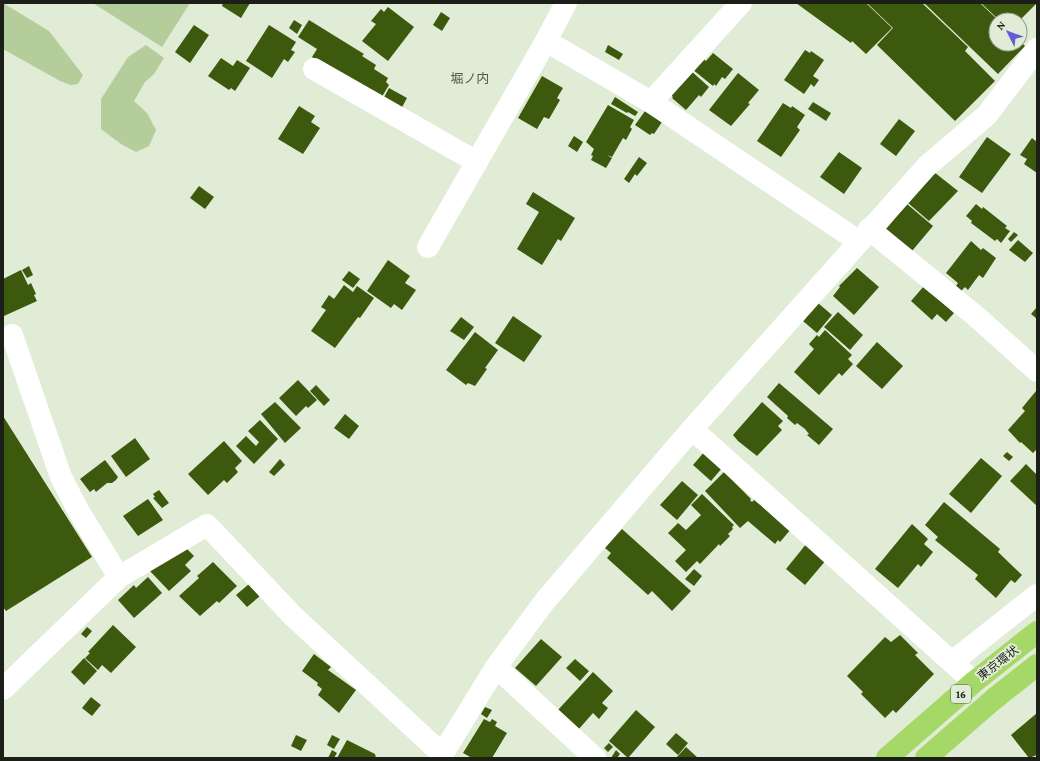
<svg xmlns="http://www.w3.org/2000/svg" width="1040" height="761" viewBox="0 0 1040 761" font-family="'Crimson Pro','Noto Sans JP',serif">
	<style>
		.green { fill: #b5cd9b }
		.building { fill: #3c590e }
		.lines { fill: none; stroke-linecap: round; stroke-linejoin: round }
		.minor { stroke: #fff; stroke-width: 22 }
		.highway { stroke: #a5d866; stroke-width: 22 }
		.labels { text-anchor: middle; stroke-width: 4; stroke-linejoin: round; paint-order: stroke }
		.shield { fill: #e0ecd5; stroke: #565c50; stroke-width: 1 }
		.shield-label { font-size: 11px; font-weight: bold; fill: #1b1f17 }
		.street-label { font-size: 12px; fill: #1b1f17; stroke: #e0ecd5 }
		.neighbourhood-label { font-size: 13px; fill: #505a46; stroke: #e0ecd5 }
	</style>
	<rect width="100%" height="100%" fill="#e0ecd5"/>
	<g class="green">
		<path d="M3,3l46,28 34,44 -5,9 -7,1 -11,-4 -57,-32z"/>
		<path d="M93,3h97l-28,44z"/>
		<path d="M146,45l18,13 -10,16 -9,8 -11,19 13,12 9,17 -7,16 -13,6 -15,-8 -20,-15v-30l27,-42z"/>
	</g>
	<g class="building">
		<path d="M223,3h27l-9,15 -19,-12z"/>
		<path d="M796,3h70l26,25 -26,26 -14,-13 -1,2z"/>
		<path d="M867,3h55l46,44 -3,4 30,30 -40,40 -78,-76 16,-17z"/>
		<path d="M924,3h56l18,17h-2v24h24v-3l5,5 -27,28z"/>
		<path d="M981,3h56l-17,17h-21z"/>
		<path d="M388,7l26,20 -26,34 -26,-20 14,-17 -5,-3 10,-12 3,3z"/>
		<path d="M441,12l9,6 -8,13 -9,-6z"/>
		<path d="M294,20l8,5 -5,9 -8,-6z"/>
		<path d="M309,20l55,34 -2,2 14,9 -2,4 14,9 -2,4 3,3 -9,15 -68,-43 5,-8 -19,-12z"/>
		<path d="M194,25l15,10 -19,28 -15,-11z"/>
		<path d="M269,25l27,17 -5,8 4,2 -7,10 -4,-3 -12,19 -26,-17z"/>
		<path d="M608,45l15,9 -4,6 -14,-8z"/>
		<path d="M805,50l5,3 1,-2 13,9 -11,16 6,4 -5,7 -3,-3 -7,10 -20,-14z"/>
		<path d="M713,53l20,16 -8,10 -3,-2 -6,9 -2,-2 -1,2 -21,-17 10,-12 4,4z"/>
		<path d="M221,58l12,8 4,-6 13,8 -15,23 -4,-3 -2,2 -21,-14z"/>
		<path d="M690,70l19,17 -8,10 -2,-2 -13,15 -14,-12 1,-1 -3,-3z"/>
		<path d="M738,73l21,17 -11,13 2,1 -19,22 -22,-16z"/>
		<path d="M542,76l21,12 -6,10 3,2 -11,19 -5,-2 -7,12 -19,-11z"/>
		<path d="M389,88l18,10 -7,13 -18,-10z"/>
		<path d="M615,97l23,15 -2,3 -1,1 -7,-4 -1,1 -16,-9z"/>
		<path d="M813,102l18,11 -5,8 -18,-12z"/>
		<path d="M783,103l8,5 1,-2 13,9 -8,12 3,3 -19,27 -24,-16z"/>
		<path d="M608,105l26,15 -4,7 2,2 -6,11 -3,-2 -11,19 -5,-2 5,3 -6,10 -15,-8 2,-4 -2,-1 3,-6 -8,-7z"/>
		<path d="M299,106l16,10 -4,6 9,6 -17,26 -25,-15z"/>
		<path d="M645,111l17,11 -8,12 -2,-1 -2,2 -15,-10z"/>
		<path d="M899,119l16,12 -19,25 -16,-12z"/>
		<path d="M574,136l9,6 -6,10 -9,-6z"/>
		<path d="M987,137l24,17 -29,39 -23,-16z"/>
		<path d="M1032,138l5,4v31l-13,-9 3,-5 -7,-4z"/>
		<path d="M839,152l23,16 -18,26 -24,-17z"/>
		<path d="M639,157l8,6 -10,13 -2,-2 -6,9 -5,-4z"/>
		<path d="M934,172l24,19 -29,30 -21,-18z"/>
		<path d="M199,186l15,11 -9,12 -15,-11z"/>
		<path d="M533,192l42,26 -14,23 -3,-2 -16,26 -25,-16 22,-37 -13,-8z"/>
		<path d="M907,204l26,22 -21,25 -26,-22z"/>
		<path d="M976,204l6,5 1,-2 24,19 -2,2 5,3 -9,12 -4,-4 -2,2 -24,-18 1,-2 -6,-5z"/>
		<path d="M1014,232l4,3 -7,7 -3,-3z"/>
		<path d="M1018,240l15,13 -8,9 -16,-12z"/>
		<path d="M971,241l10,9 2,-2 13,10 -13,20 -4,-3 -11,15 -3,-3 -4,4 -5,-5 2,-3 -12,-10z"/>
		<path d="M388,260l22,16 -5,7 11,7 -14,20 -8,-6 -3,4 -24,-17z"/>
		<path d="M29,266l4,9 -6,3 -5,-8z"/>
		<path d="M857,268l22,19 -25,28 -21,-19 7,-9 -1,-1z"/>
		<path d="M21,270l7,15 3,-2 5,11 -2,1 3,6 -33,15 -1,-37z"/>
		<path d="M349,271l11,8 -7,9 -11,-8z"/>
		<path d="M344,285l9,7 4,-6 17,12 -14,20 -2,-1 -23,31 -24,-17 15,-21 -5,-3 8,-12 5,4z"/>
		<path d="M924,286l30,27 -8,9 -9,-8 -5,6 -21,-19z"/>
		<path d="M818,303l14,12 -15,18 -14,-12z"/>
		<path d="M1037,307v12l-6,-5z"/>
		<path d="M838,312l25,23 -13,15 -26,-23z"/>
		<path d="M513,316l29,20 -18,26 -29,-19z"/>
		<path d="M461,317l13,10 -10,13 -14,-9z"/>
		<path d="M825,330l27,25 -4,4 5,5 -11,12 -3,-3 -20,22 -25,-23 20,-23 -5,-5 8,-9 2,2z"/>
		<path d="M475,332l23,18 -13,18 2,1 -12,17 -7,-3 -2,2 -20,-15z"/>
		<path d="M877,342l26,24 -21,23 -26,-23z"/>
		<path d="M298,380l19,20 -9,8 -2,-2 -10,10 -17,-18z"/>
		<path d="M779,383l54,46 -14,16 -12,-10 2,-1 -4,-5 -8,-6 -2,2 -8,-7 1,-2 -21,-19z"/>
		<path d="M316,385l14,15 -6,6 -14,-15z"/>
		<path d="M1036,391l1,1v57l-4,4 -12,-11 -1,1 -12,-13 17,-19 -3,-3z"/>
		<path d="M275,402l26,26 -16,15 -24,-29z"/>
		<path d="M762,402l21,19 -5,5 4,4 -25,26 -19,-15 -5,-6z"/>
		<path d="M345,414l14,12 -10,13 -15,-11z"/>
		<path d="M3,416l89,141 -86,54 -3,-4z"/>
		<path d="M260,420l18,19 -24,25 -18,-18 10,-10 10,10 3,-4 -11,-11z"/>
		<path d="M135,438l15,21 -24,18 -15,-21z"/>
		<path d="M224,441l18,20 -7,7 3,4 -11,11 -3,-3 -16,15 -20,-21z"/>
		<path d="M705,451l18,16 -12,14 -18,-16z"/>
		<path d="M1007,452l6,5 -4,4 -6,-5z"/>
		<path d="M981,458l21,18 -31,37 -22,-19z"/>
		<path d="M280,459l5,6 -11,11 -5,-4z"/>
		<path d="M105,460l13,17 -2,3 -4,3h-5l-11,9 -2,-3 -4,3 -10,-13z"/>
		<path d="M1026,464l11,11v31l-27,-25z"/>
		<path d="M724,472l27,27 -1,1 2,2 2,-2 37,29 -11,13 -2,-2 -3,4 -27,-23 -8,7 -35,-37z"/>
		<path d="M682,481l16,14 -21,25 -17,-15z"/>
		<path d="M159,490l10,13 -7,5 -9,-10 2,-1 -2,-3z"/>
		<path d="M702,494l32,31 -2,2 1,2 -5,5 2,2 -10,10 -1,-2 -19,20 -3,-3 -11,11 -11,-11 11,-11 -18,-17 10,-10 8,7 15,-15 -10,-10z"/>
		<path d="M148,499l15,21 -25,16 -15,-20z"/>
		<path d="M944,502l56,47 -2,3 24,23 -7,8 -4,-3 -15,18 -21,-19 3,-4 -43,-35 3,-3 -13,-12z"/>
		<path d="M912,524l16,15 -4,5 9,8 -12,15 -3,-3 -20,24 -23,-19z"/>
		<path d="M622,529l69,62 -19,20 -20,-20 -4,4 -41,-37 4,-5 -6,-5z"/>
		<path d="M807,543l20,16 -22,26 -19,-16z"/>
		<path d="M186,548l8,8 -9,9 6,6 -22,20 -19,-20z"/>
		<path d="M213,562l24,24 -18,17 -2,-2 -17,15 -21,-20 20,-18 -2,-2z"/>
		<path d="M694,569l8,7 -8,10 -9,-7z"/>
		<path d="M148,577l14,16 -28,25 -16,-18 16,-15 2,3z"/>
		<path d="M249,584l11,12 -13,11 -11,-12z"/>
		<path d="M113,625l23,22 -25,26 -9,-8 -4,5 -13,-12 5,-5 -2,-1z"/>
		<path d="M87,627l5,4 -6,7 -5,-4z"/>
		<path d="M900,635l18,18 -3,2 19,19 -38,39 -3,-3 -8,8 -24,-24 2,-2 -16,-16 38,-39 6,5z"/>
		<path d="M541,639l21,18 -26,29 -21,-18z"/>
		<path d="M314,654l17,13 -3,3 28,20 -17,23 -21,-18 4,-6 -5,-4 1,-2 -16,-12z"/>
		<path d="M84,658l13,13 -13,14 -13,-13z"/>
		<path d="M575,659l14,12 -9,10 -14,-13z"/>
		<path d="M593,672l20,19 -11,12 6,5 -9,11 -6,-6 -15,17 -21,-19z"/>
		<path d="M91,697l10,8 -9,11 -10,-8z"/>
		<path d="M485,707l7,3 -5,8 -6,-4z"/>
		<path d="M636,710l19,17 -27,31 -19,-17z"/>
		<path d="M1037,713v42l-8,3 -18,-23z"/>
		<path d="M484,719l6,3 2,-3 5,3 -2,4 12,7 -15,25h-20l-9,-5z"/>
		<path d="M676,733l12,10 -10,12 -12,-11z"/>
		<path d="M296,735l11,5 -6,11 -10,-5z"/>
		<path d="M332,735l8,4 -6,10 -7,-4z"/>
		<path d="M347,740l28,14 1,4h-39z"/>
		<path d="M609,743l4,4 -5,5 -4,-4z"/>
		<path d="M686,747l12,11h-22z"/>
		<path d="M332,750l5,3 -3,5h-6z"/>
		<path d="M616,750l4,4 -3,4h-6z"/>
	</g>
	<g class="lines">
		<g class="minor">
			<path d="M546,41l105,61 207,139"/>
			<path d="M314,69l163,93"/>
			<path d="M651,102l90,-99"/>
			<path d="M869,229l109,89 59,53"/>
			<path d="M428,247l118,-206 20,-38"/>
			<path d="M12,335l49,142 18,35 40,65"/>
			<path d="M692,429l282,253"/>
			<path d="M952,662l85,-67"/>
			<path d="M496,667l99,91"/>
			<path d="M3,689l116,-112 88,-52 86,91 149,138"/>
			<path d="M440,758l56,-91 49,-66 147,-172 235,-263 60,-51 50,-66"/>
		</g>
		<g class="highway">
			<path d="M887,758l87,-76 63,-50"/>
			<path d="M926,758l68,-59 43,-34"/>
		</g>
	</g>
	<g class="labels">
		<rect class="shield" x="951" y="685" width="20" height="18" rx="3"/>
		<g class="shield-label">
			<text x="961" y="698">16</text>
		</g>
		<g class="street-label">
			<text transform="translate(998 663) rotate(-38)" y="4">東京環状</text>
		</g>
		<g class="neighbourhood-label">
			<text x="470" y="83">堀ノ内</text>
		</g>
	</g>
	<rect width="1040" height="761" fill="none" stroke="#1b1f17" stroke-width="8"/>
	<g transform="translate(1008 32) rotate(312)"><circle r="19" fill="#e0ecd5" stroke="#919a89"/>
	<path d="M0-3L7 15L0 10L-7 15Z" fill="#615fd8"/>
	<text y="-6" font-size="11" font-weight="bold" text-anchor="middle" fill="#1b1f17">N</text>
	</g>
</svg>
